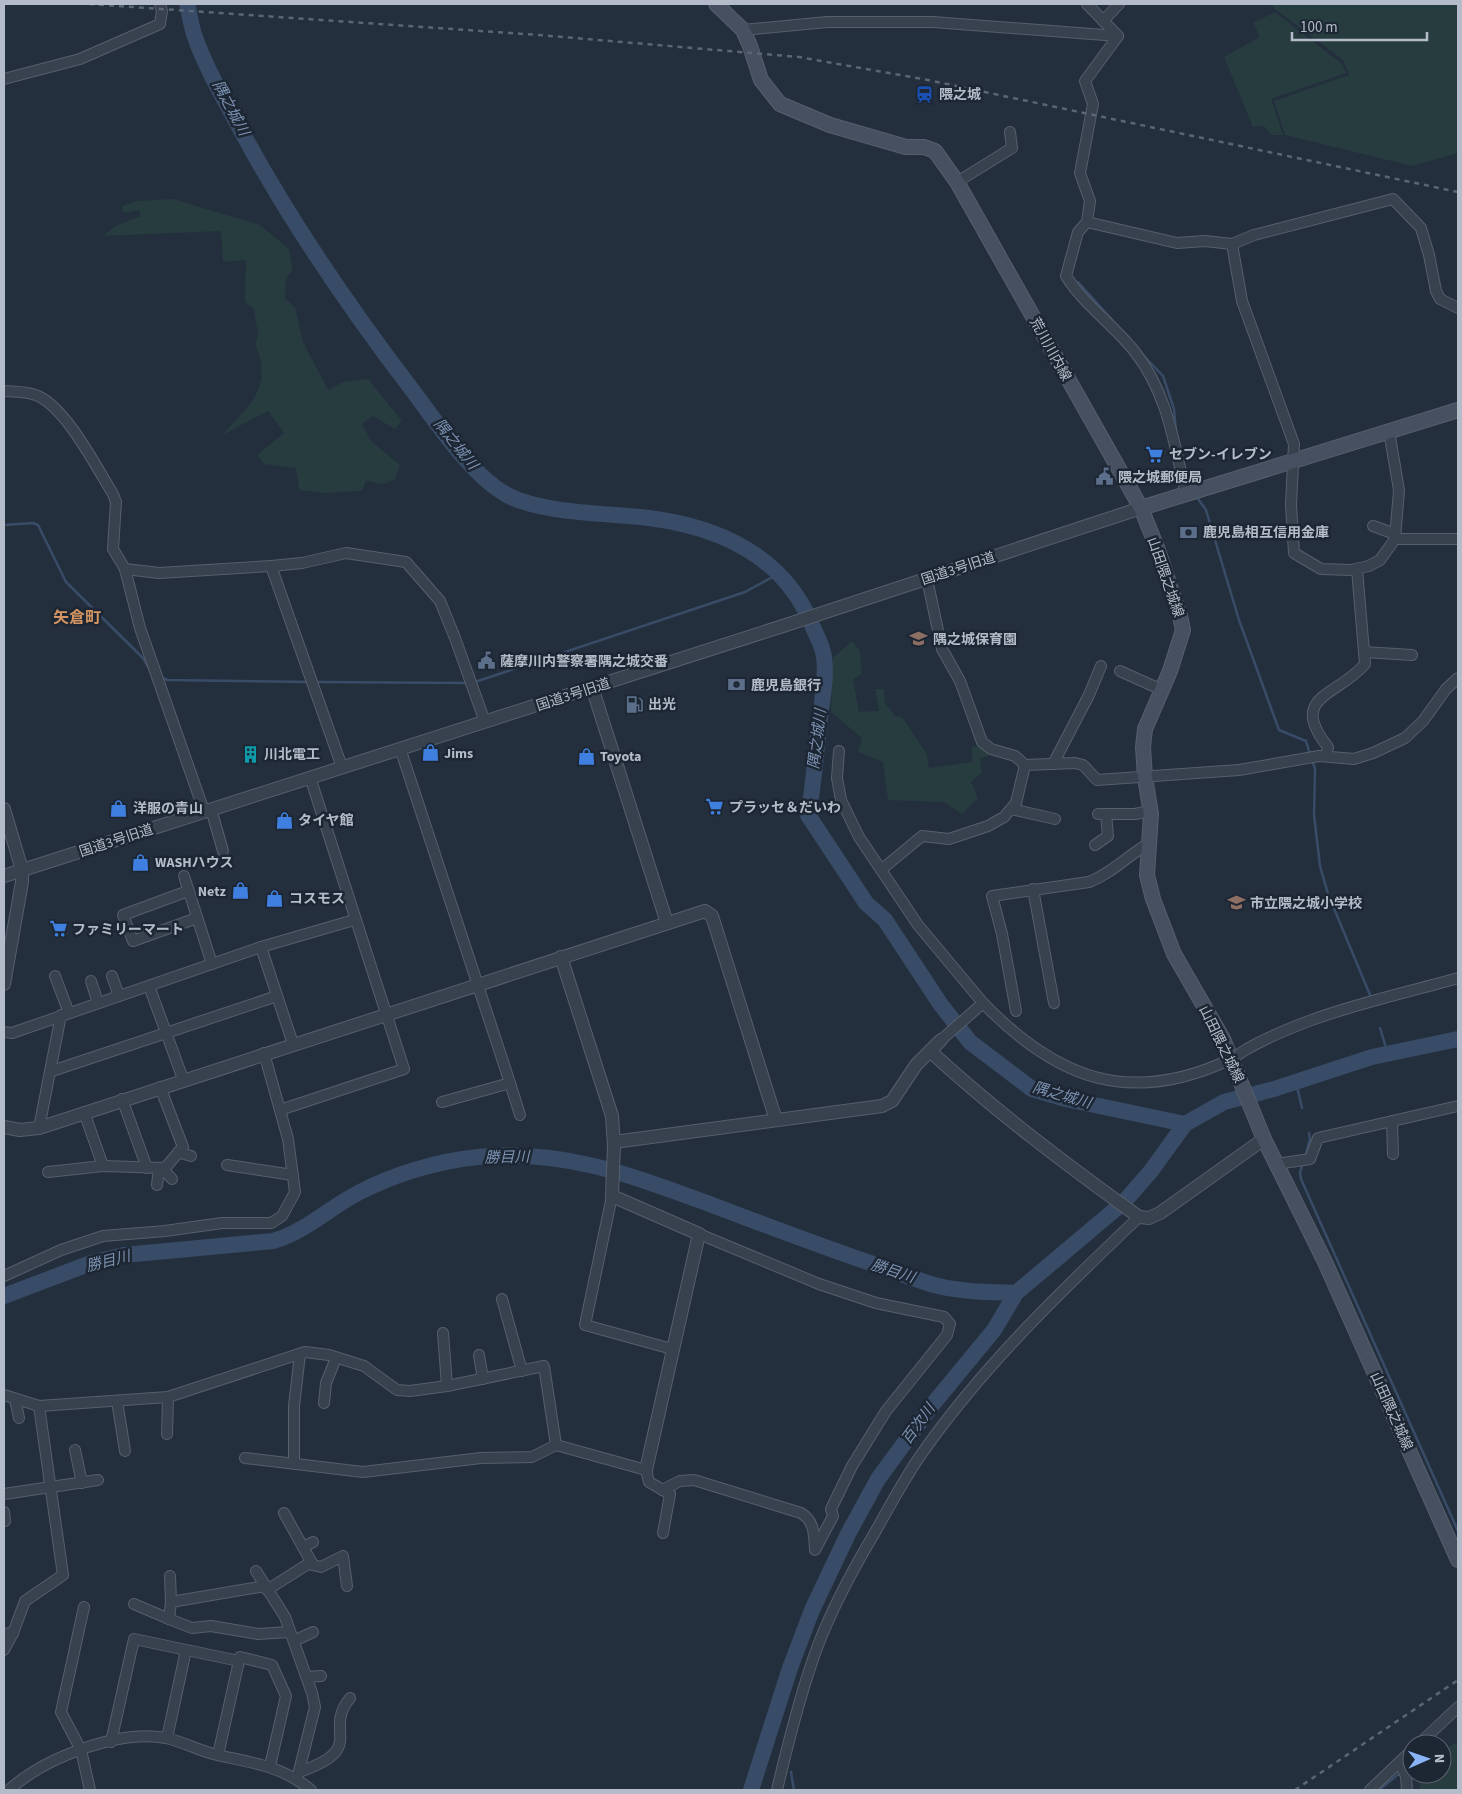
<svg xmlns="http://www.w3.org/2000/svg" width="1462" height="1794" viewBox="0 0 1462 1794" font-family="'Source Sans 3','Noto Sans JP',sans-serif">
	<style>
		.green { fill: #263c3f }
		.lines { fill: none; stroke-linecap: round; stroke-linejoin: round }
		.stream { stroke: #394c67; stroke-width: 2.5 }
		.river { stroke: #394c67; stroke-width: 16 }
		.minor-casing { stroke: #565f6c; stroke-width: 12 }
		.tertiary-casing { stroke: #565f6c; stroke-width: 14 }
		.secondary-casing { stroke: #565f6c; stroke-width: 16 }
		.minor { stroke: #38414e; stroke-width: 10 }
		.tertiary { stroke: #38414e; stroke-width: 12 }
		.secondary { stroke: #465061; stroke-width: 14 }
		.rail { stroke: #5a6575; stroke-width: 2.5; stroke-dasharray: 5 5; stroke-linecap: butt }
		.labels { text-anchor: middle; stroke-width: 5; stroke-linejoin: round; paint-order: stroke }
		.poi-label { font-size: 14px; font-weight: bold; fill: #b4bcc9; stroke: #1d2633; text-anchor: start }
		.street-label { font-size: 14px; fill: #b4bcc9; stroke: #1d2633 }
		.water-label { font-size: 15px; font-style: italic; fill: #7c92b1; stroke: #1d2633 }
		.quarter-label { font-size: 16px; font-weight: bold; fill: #d59563; stroke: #1d2633 }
	</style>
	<rect width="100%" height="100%" fill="#242f3e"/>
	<g class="green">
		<path d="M1273,4h185v149l-46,13 -127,-31 -11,-34 75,-26 -6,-15 -68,-51z"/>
		<path d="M1275,12l67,52 4,9 -75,26 12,36h-11l-8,-9 -11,1 -29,-70 36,-20 -7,-14z"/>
		<path d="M173,199l87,26 29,24 4,21 -7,8 -1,21 10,8 8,35 25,48 15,-8 25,-3 34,42 -7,8 -22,-13 -11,8 10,18 28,23 -5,14 -11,5 -18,-3 -4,10 -37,2 -26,-3 -3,-22 -32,-4 -7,-9 27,-22 -16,-22 -46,24c27,-29 52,-48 33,-91l3,-8 -4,-27 -9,-7 1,-42 -23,2 -2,-31 -118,5 12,-10 26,-10 -2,-6 -16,3 -1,-7 15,-5z"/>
		<path d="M852,641l8,10 2,23 -9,5 6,33 20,-1 -4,-22h9l1,14 10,13 7,1 25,37 2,14 43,-6v-15l8,-1 5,6 7,2 -12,5 2,13 -11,10 7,16 -16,16 -18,-12 -56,-2 -5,-38 -25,-10 4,-14 -31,-26 2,-54z"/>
		<path d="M1453,1744h5v46h-39l2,-9h14l3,-7h4v-13l5,-13z"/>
	</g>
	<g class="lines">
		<g class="stream">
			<path d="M1078,282l36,40"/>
			<path d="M1142,354l21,22 11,33 2,22"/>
			<path d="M1187,478l5,11"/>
			<path d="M1196,496l10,14 33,110 40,110 27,11 4,13"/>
			<path d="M4,525l29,-2 5,2 28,57 77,76 10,17"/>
			<path d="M160,677l8,3 141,2"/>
			<path d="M315,682l154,1"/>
			<path d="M475,682l270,-90 33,-18"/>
			<path d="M1312,759l3,10 -1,46 6,51 8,28 42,101"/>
			<path d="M1380,1028l8,26"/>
			<path d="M1296,1082l6,26"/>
			<path d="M1305,1157l5,-18 -1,-6"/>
			<path d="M1303,1162l-3,11 1,6 157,352"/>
			<path d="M1404,1768l8,-8"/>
			<path d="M791,1772l3,18"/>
			<path d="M1379,1790l22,-18"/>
		</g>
		<g class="river">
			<path d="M187,4c3,11 4,23 8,33 11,32 32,67 48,97 49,90 108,176 170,257 24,32 60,87 96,105 36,18 100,17 140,22 70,9 135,38 163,107 4,10 11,21 12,32 3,21 -2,42 -4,62 -4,32 -6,65 -12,96l58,88 19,17 56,85 29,37 62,47 34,10 119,25 39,-22 50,-13 98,-32 86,-18"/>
			<path d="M4,1296l87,-33 33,-8 149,-14c32,-9 56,-33 85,-48 36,-19 80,-32 120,-36 83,-8 150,17 226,45 59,22 118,45 178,65 18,6 37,14 56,19 25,6 52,6 78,7"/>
			<path d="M751,1790l39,-122 22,-58 36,-76 30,-55 55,-75 61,-74 22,-37 108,-91 27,-31 34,-47"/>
		</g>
		<defs>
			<g id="minor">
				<path d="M1087,4l31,32"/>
				<path d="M1103,21l16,-17"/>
				<path d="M743,30l84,-8h106l185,14"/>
				<path d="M1118,36l-33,45 8,23 -13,69 10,28 -3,21 -9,10 -12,44c18,29 48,49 69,76 33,42 39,92 51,142"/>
				<path d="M4,79l76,-20 80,-35 2,-13 -2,-7"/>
				<path d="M957,182l55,-34 -2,-16"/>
				<path d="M1087,222l90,21 28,-2 27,3 22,-9 139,-36 28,29 8,27 7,36 4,8 18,9"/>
				<path d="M1232,244l10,57 52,143 -3,61 3,48 27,16 30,1 18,-4 11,-6 15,-21 4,-49 -10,-59"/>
				<path d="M4,391c11,1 24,0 34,5 29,13 58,71 75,98l3,8 -3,47 12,20 15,59 64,183"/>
				<path d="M1373,526l22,8"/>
				<path d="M1395,539h63"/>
				<path d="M271,566l71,201"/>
				<path d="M125,569l34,4 112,-7 31,-3 44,-10 60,9 34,39 15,37 30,84"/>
				<path d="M927,579l15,70 18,32 22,61 9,7 24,7 10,9 50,-2 8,2 14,15 142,-10 80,-14 35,3 19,-6 32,-15 18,-17 23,-32 12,-11"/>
				<path d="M1364,652l48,3"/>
				<path d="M1120,671l42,19"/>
				<path d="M400,748l110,335 -68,19"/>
				<path d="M839,751l-2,27 4,22 18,37 59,88 65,78"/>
				<path d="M1326,755l2,-8c-41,-51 10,-51 37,-83l-8,-95"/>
				<path d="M1053,764l36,-69 12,-29"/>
				<path d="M211,809l12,42"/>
				<path d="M1011,809l44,10"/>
				<path d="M1098,814h37l15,-3"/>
				<path d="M1095,845l13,-9 -2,-22"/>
				<path d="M881,870l41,-34 27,3 39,-13 16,-9 12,-14 9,-38"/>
				<path d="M184,876l28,88"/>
				<path d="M1033,889l21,114"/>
				<path d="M188,891l-65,24 10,26 64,-23"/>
				<path d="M261,947l32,97"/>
				<path d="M55,976l14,37"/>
				<path d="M112,976l7,20"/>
				<path d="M91,981l7,22"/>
				<path d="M149,986l34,93"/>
				<path d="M1016,1011l-14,-77 -10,-38 97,-14c22,-8 38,-26 59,-38"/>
				<path d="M4,1032l8,1 249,-86 93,-27"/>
				<path d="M941,1040l42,-37c74,76 147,104 248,56 5,-2 10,-7 16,-10 19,-11 41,-20 62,-28 48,-18 100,-29 149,-43"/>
				<path d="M52,1071l225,-75"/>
				<path d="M510,1083l10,32"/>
				<path d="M122,1099l25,69"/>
				<path d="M280,1110l124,-41 -94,-292"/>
				<path d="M84,1112l19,54"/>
				<path d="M1392,1121l1,33"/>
				<path d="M39,1128l22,-113"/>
				<path d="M178,1152l13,4"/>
				<path d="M1276,1164l34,-5 8,-21 140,-32"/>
				<path d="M227,1165l66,10"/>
				<path d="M162,1168l10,11"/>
				<path d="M48,1172l55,-6 62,2 18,-21 -23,-60"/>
				<path d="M157,1185l2,-17"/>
				<path d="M612,1196l-27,129 87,24"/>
				<path d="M4,1276l57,-26 42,-14 62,-5 57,-8h49l11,-7 13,-24 -7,-53 -24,-86"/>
				<path d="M502,1299l20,72"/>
				<path d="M443,1333l4,53"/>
				<path d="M479,1355l4,24"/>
				<path d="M4,1395l35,11 129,-9 137,-45 24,3 35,11 33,24 13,1 37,-5 97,-20 12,79"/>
				<path d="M15,1399l4,19"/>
				<path d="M117,1401l8,50"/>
				<path d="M324,1403l2,-20 10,-25"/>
				<path d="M167,1434l1,-37"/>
				<path d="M75,1450l7,33"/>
				<path d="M245,1458l118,14 118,-14 51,-1 24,-12 90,25 3,12 21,12 -7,39"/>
				<path d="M294,1464v-58l6,-52"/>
				<path d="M662,1490l18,-9 14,-1 107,33c14,8 13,23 14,37l18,-34 -2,-7 21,-43 34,-55 61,-76 3,-11 -6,-7 -68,-14 -57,-19 -120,-50"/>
				<path d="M4,1494l94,-14"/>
				<path d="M4,1512l1,9"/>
				<path d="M284,1513l29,52"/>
				<path d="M304,1547l9,-5"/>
				<path d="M256,1571l29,46 27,76 3,14 -18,72"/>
				<path d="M170,1576l1,26 94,-16"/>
				<path d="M267,1590l41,-26 13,3 22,-11 4,30"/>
				<path d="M134,1604l35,15 2,-17"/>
				<path d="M84,1607l-23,105 20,38 9,40"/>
				<path d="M169,1619l23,9 19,-2 47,8 32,-2"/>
				<path d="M13,1633l12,-32 38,-26 -24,-169"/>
				<path d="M4,1634l9,-1 -9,17"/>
				<path d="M294,1641l19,-9"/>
				<path d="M307,1677l14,-1"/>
				<path d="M167,1738l19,-88"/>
				<path d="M111,1742l23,-103 105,22 1,-4 32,8 14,31 -16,70"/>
				<path d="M1419,1744l39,-37"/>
				<path d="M218,1755l21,-94"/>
				<path d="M1399,1763l7,13 1,14"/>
				<path d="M299,1772c70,-24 23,-40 51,-74"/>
				<path d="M9,1790c35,-32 110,-61 157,-52 18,4 34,13 51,17 36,8 65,11 94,35"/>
				<path d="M777,1790c11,-47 23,-96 40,-142 15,-40 35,-77 57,-114 14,-25 28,-51 44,-75 62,-90 142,-167 221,-242"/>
				<path d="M1370,1790l42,-40"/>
			</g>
			<g id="tertiary">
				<path d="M592,687l75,236"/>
				<path d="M4,809l18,61v12l-18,102"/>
				<path d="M4,876l782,-251 355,-117"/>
				<path d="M561,957l51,159 2,30 -2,50 87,38 -53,236"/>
				<path d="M930,1051c65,60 137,114 209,166l10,1 11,-5 104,-74"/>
				<path d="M4,1127l16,3 19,-2 666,-217 7,5 64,204"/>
				<path d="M614,1142l268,-36 10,-5 24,-36 25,-25"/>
			</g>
			<g id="secondary">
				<path d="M716,4l27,26 7,16 11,34 19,24 50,21 76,22h18l11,4 22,31 184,326 17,42 22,66 3,14 -13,41 -25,58 -2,18 2,30 6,37 -4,61 6,24 21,55 49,85 41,100 61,123 133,298"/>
				<path d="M1141,508l317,-98"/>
			</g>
		</defs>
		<use href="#minor" class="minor-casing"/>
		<use href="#tertiary" class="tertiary-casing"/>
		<use href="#secondary" class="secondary-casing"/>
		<use href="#minor" class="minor"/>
		<use href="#tertiary" class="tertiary"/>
		<use href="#secondary" class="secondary"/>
		<g class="rail">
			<path d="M89,4l450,31 260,22 129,23 530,112"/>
			<path d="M1295,1790l163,-110"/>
		</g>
	</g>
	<defs>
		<symbol id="station-bare" viewBox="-9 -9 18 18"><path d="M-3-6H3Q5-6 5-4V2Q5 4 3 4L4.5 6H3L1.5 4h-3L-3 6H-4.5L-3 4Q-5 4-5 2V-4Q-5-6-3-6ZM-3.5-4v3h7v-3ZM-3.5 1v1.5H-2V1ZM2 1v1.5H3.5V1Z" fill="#1a4fb4" stroke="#1d2633" stroke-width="2.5" paint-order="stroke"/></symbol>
		<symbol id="supermarket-bare" viewBox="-9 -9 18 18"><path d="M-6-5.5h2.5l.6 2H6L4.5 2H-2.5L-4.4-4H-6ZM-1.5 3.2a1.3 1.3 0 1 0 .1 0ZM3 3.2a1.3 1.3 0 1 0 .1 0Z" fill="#3f7fe0" stroke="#1d2633" stroke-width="2.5" paint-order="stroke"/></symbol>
		<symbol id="civic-bare" viewBox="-9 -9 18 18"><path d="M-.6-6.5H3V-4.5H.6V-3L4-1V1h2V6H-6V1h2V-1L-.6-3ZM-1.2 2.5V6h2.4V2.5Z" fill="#5c6f8a" stroke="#1d2633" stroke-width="2.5" paint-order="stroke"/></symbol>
		<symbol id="bank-bare" viewBox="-9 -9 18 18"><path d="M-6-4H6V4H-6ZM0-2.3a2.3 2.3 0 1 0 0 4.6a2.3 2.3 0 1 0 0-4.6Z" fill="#5c6f8a" stroke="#1d2633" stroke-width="2.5" paint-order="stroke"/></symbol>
		<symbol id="school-bare" viewBox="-9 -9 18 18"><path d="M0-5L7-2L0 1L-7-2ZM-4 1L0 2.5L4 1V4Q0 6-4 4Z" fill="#8d6e63" stroke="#1d2633" stroke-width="2.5" paint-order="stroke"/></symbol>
		<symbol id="fuel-bare" viewBox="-9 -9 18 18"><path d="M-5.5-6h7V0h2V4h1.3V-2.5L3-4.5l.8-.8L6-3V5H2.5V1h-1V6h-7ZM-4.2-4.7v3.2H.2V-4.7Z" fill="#5c6f8a" stroke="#1d2633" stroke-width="2.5" paint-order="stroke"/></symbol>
		<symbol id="shop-bare" viewBox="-9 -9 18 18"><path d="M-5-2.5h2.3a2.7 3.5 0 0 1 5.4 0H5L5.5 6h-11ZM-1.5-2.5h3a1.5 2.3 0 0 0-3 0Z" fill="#3f7fe0" stroke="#1d2633" stroke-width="2.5" paint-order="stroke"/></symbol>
		<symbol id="building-bare" viewBox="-9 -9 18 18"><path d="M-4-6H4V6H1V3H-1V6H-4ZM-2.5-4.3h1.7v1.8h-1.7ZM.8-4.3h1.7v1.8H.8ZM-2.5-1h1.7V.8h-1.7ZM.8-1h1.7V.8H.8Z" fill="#0f9aa8" stroke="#1d2633" stroke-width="2.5" paint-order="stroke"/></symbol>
	</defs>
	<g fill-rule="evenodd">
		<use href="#station-bare" x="912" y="82" width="25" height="25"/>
		<use href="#supermarket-bare" x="1142" y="442" width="25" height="25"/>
		<use href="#civic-bare" x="1092" y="464" width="25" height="25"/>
		<use href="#bank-bare" x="1176" y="520" width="25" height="25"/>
		<use href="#school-bare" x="906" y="626" width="25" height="25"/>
		<use href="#civic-bare" x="474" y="648" width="25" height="25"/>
		<use href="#bank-bare" x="724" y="672" width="25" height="25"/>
		<use href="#fuel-bare" x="622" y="692" width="25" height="25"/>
		<use href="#shop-bare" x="418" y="740" width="25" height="25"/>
		<use href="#building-bare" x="238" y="742" width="25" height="25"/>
		<use href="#shop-bare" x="574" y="744" width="25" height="25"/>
		<use href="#supermarket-bare" x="702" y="794" width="25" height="25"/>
		<use href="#shop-bare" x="106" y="796" width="25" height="25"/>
		<use href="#shop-bare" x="272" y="808" width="25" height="25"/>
		<use href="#shop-bare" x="128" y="850" width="25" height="25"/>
		<use href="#shop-bare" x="228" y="878" width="25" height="25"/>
		<use href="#shop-bare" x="262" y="886" width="25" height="25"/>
		<use href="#school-bare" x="1224" y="890" width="25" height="25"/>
		<use href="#supermarket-bare" x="46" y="916" width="25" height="25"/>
	</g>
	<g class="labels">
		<g class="poi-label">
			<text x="939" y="99">隈之城</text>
			<text x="1169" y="459">セブン-イレブン</text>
			<text x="1118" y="482">隈之城郵便局</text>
			<text x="1203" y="537">鹿児島相互信用金庫</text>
			<text x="933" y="644">隅之城保育園</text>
			<text x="500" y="666">薩摩川内警察署隅之城交番</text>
			<text x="751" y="690">鹿児島銀行</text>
			<text x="648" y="709">出光</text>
			<text x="444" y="758">Jims</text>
			<text x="264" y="759">川北電工</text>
			<text x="600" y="761">Toyota</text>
			<text x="729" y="812">プラッセ＆だいわ</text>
			<text x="133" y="813">洋服の青山</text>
			<text x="298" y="825">タイヤ館</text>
			<text x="155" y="867">WASHハウス</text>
			<text x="226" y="896" text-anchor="end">Netz</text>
			<text x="289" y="903">コスモス</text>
			<text x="1250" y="908">市立隈之城小学校</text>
			<text x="72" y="934">ファミリーマート</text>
		</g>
		<g class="street-label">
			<text transform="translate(1051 349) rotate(61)" y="5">荒川川内線</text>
			<text transform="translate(958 568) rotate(-18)" y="5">国道3号旧道</text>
			<text transform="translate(1166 577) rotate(71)" y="5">山田隈之城線</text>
			<text transform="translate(573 694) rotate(-18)" y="5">国道3号旧道</text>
			<text transform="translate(116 840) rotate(-18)" y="5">国道3号旧道</text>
			<text transform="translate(1222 1044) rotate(64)" y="5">山田隈之城線</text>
			<text transform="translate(1392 1411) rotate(66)" y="5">山田隈之城線</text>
		</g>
		<g class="water-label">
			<text transform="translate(231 108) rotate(62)" y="5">隅之城川</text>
			<text transform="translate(456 444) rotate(51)" y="5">隅之城川</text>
			<text transform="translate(817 739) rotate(-83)" y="5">隅之城川</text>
			<text transform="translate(1062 1095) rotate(16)" y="5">隅之城川</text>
			<text transform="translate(507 1157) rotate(-1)" y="5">勝目川</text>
			<text transform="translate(108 1261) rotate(-14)" y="5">勝目川</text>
			<text transform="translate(893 1271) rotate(18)" y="5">勝目川</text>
			<text transform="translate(918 1424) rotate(-54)" y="5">百次川</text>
		</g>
		<g class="quarter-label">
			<text x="77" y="623">矢倉町</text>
		</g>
	</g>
	<rect width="1462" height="1794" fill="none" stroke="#b4bcc9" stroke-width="10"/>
	<g transform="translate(1427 1759) rotate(88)"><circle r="24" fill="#1d2633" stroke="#59626f"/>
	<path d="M0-4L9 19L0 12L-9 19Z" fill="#8ab4f8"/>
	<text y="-8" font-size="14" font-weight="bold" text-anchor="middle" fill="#b4bcc9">N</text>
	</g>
	<path d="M1292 32v8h135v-8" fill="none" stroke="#b4bcc9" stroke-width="2.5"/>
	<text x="1300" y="32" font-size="15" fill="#b4bcc9" stroke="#1d2633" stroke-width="4" paint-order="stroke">100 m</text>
</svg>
